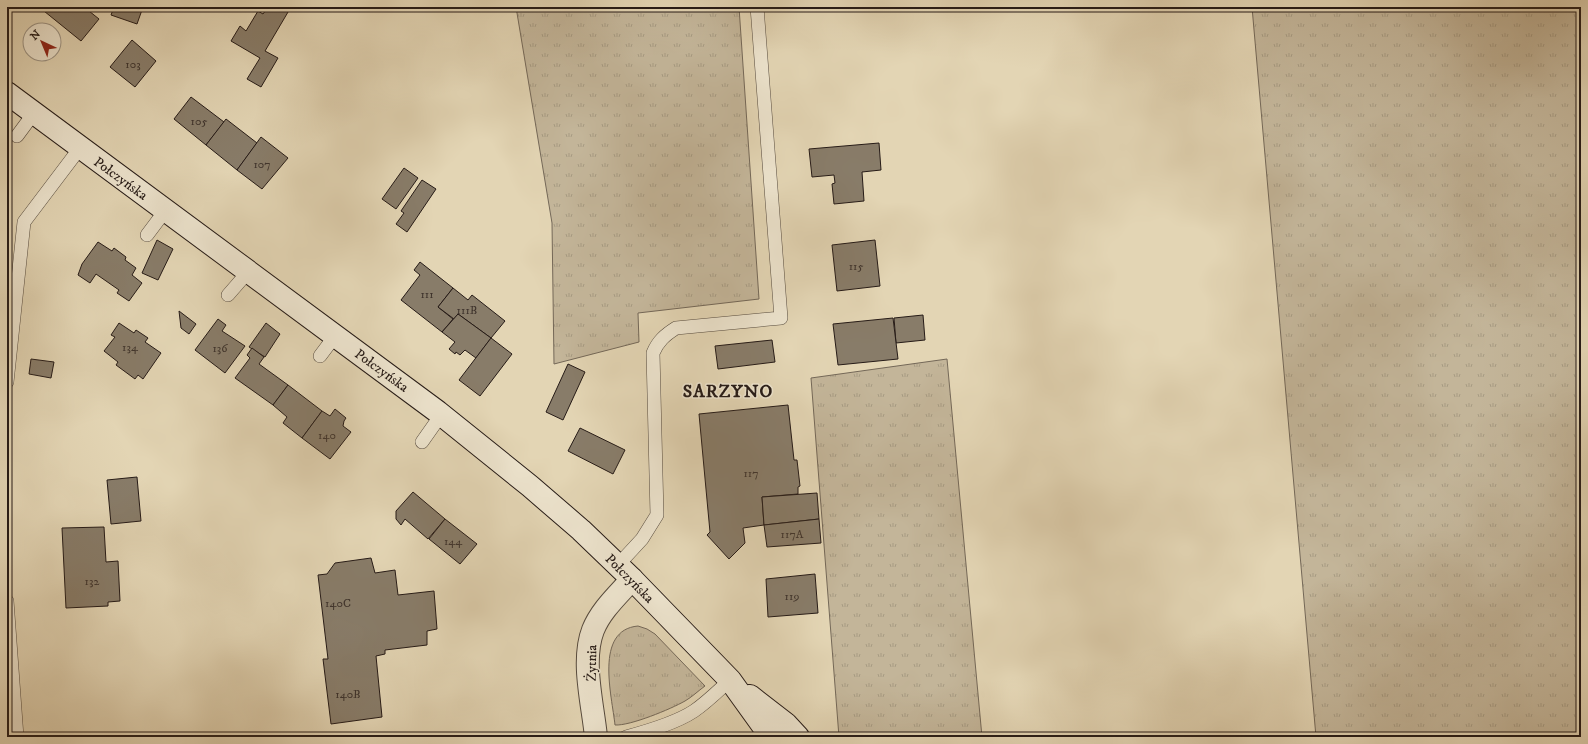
<svg xmlns="http://www.w3.org/2000/svg" width="1588" height="744" viewBox="0 0 1588 744" font-family="'IM FELL DW Pica',serif">
	<style>
		.grass { fill: url(#grass-tufts); stroke: #746858 }
		.building { fill: #887c69; stroke: #261b17 }
		.lines { fill: none; stroke-linecap: round; stroke-linejoin: round }
		.service-casing { stroke: #554a3e; stroke-width: 14 }
		.minor-casing { stroke: #554a3e; stroke-width: 24 }
		.secondary-casing { stroke: #261b17; stroke-width: 24 }
		.service { stroke: #ede4ce; stroke-width: 13 }
		.minor { stroke: #ede4ce; stroke-width: 22 }
		.secondary { stroke: #ede4ce; stroke-width: 22 }
		.labels { text-anchor: middle; stroke-width: 3; stroke-linejoin: round; paint-order: stroke }
		.number-label { font-size: 12px; fill: #3e332c }
		.street-label { font-size: 14px; fill: #261b17; stroke: #ede4ce }
		.district-label { font-size: 18px; font-weight: bold; letter-spacing: 1px; fill: #261b17; stroke: #ede4ce }
	</style>
	<defs>
		<pattern id="grass-tufts" width="24" height="20" patternUnits="userSpaceOnUse"><rect width="24" height="20" fill="#c3b599"/><path d="M3 7l-1-3M5 7V3M7 7l1-3M15 17l-1-3M17 17v-4M19 17l1-3" fill="none" stroke="#a79b83"/></pattern>
	</defs>
	<rect width="100%" height="100%" fill="#e3d5b4"/>
	<filter id="stains"><feTurbulence type="fractalNoise" baseFrequency=".005" numOctaves="4"/><feColorMatrix values="0 0 0 0 .2 0 0 0 0 .09 0 0 0 0 .02 0 0 0 .5 -.17"/></filter>
	<radialGradient id="worn" r=".72"><stop offset=".6" stop-color="#630" stop-opacity="0"/><stop offset="1" stop-color="#630" stop-opacity=".3"/></radialGradient>
	<g class="grass">
		<path d="M516,7h223l20,292 -121,14 1,29 -85,22 -2,-141z"/>
		<path d="M1252,7h329v730h-265z"/>
		<path d="M947,359l35,378h-143l-28,-359z"/>
		<path d="M638,626l9,3 8,5 50,52c-7,5 -13,11 -20,15 -14,8 -55,25 -70,24 -3,-29 -21,-95 23,-99z"/>
	</g>
	<g class="building">
		<path d="M39,7h45l15,12 -18,22z"/>
		<path d="M114,7h29l-6,17 -26,-9z"/>
		<path d="M268,7h23l-26,44 13,7 -17,29 -14,-8 13,-21 -29,-17 9,-15 6,5 12,-20 5,3z"/>
		<path d="M132,40l24,21 -21,26 -25,-20z"/>
		<path d="M191,97l33,25 -18,23 -32,-26z"/>
		<path d="M226,119l31,24 -20,27 -31,-25z"/>
		<path d="M261,137l27,21 -26,31 -25,-19z"/>
		<path d="M879,143l2,27 -19,2 2,29 -30,3 -2,-20 3,-1 -1,-8 -22,2 -3,-28z"/>
		<path d="M404,168l14,10 -22,31 -14,-10z"/>
		<path d="M422,180l14,9 -29,43 -11,-8 8,-11 -3,-2z"/>
		<path d="M157,240l16,9 -15,31 -16,-7z"/>
		<path d="M875,240l5,46 -43,5 -5,-46z"/>
		<path d="M98,242l14,9 2,-3 12,9 -1,3 11,8 -4,7 10,8 -13,18 -12,-8 2,-3 -23,-16 -6,9 -12,-8 4,-11z"/>
		<path d="M420,262l33,26 -15,19 15,12 -11,13 -41,-32 19,-25 -6,-5z"/>
		<path d="M453,288l15,12 4,-5 33,26 -14,17 -33,-24 -4,5 -16,-12z"/>
		<path d="M179,311l17,13 -7,10 -8,-6z"/>
		<path d="M458,314l33,24 -15,20 -11,-8 -5,5 -4,-3 -1,2 -6,-5 6,-7 -13,-10z"/>
		<path d="M923,315l2,25 -29,3 -2,-25z"/>
		<path d="M893,318l5,41 -60,6 -5,-41z"/>
		<path d="M218,319l8,6 -4,6 23,15 -20,27 -30,-23z"/>
		<path d="M119,323l15,10 2,-3 12,8 -3,4 16,11 -18,26 -5,-4 -3,4 -19,-14 2,-3 -14,-11 11,-14 -4,-2z"/>
		<path d="M266,323l14,11 -15,23 -16,-10z"/>
		<path d="M491,338l21,16 -32,42 -21,-16z"/>
		<path d="M772,340l3,22 -57,7 -3,-23z"/>
		<path d="M252,348l12,9 -5,7 29,21 -15,20 -38,-27 15,-20 -3,-3z"/>
		<path d="M31,359l23,3 -3,16 -22,-4z"/>
		<path d="M568,364l17,8 -22,48 -17,-8z"/>
		<path d="M288,385l34,26 -20,27 -19,-15 4,-6 -14,-12z"/>
		<path d="M788,405l6,55h3l3,26 -2,1v7l-36,3 2,28 -21,3 2,15 -16,16 -22,-24 3,-3 -11,-118z"/>
		<path d="M335,409l11,9 -2,3 -1,5 8,6 -21,27 -28,-21 20,-27 8,5z"/>
		<path d="M580,428l45,22 -12,24 -45,-23z"/>
		<path d="M137,477l4,44 -30,3 -4,-44z"/>
		<path d="M413,492l32,27 -17,20 -23,-20 -4,6 -5,-6v-8z"/>
		<path d="M817,493l2,26 -55,6 -2,-28z"/>
		<path d="M445,519l32,25 -17,20 -31,-25z"/>
		<path d="M819,519l2,24 -54,4 -3,-22z"/>
		<path d="M104,527l2,35 12,-1 2,40 -12,1v4l-42,2 -4,-80z"/>
		<path d="M371,558l4,15 20,-3 3,25 36,-4 3,38 -10,2v14l-42,5v4l-9,2 6,61 -51,7 -8,-65h5l-10,-84 9,-1 8,-11z"/>
		<path d="M815,574l3,39 -50,4 -2,-38z"/>
	</g>
	<g class="lines">
		<defs>
			<g id="service">
				<path d="M17,136l17,-23"/>
				<path d="M147,235l18,-24"/>
				<path d="M228,295l20,-23"/>
				<path d="M320,356l15,-20"/>
				<path d="M7,382l17,-160 56,-74"/>
				<path d="M422,442l19,-27"/>
				<path d="M618,565l24,-26 15,-24 -4,-162c5,-12 12,-18 23,-25l105,-10 -24,-311"/>
				<path d="M7,601l10,136"/>
				<path d="M626,737c22,-6 50,-14 68,-26 13,-9 24,-20 36,-31"/>
			</g>
			<path id="minor" d="M596,737c-3,-32 -15,-76 -3,-107 8,-20 25,-35 39,-51"/>
			<g id="secondary">
				<path d="M7,93l431,319 92,74 51,44 51,49 98,101 41,57"/>
				<path d="M750,696l36,28 12,13"/>
			</g>
		</defs>
		<use href="#service" class="service-casing"/>
		<use href="#minor" class="minor-casing"/>
		<use href="#secondary" class="secondary-casing"/>
		<use href="#service" class="service"/>
		<use href="#minor" class="minor"/>
		<use href="#secondary" class="secondary"/>
	</g>
	<g class="labels">
		<g class="number-label">
			<text x="133" y="68">103</text>
			<text x="199" y="125">105</text>
			<text x="262" y="168">107</text>
			<text x="856" y="270">115</text>
			<text x="427" y="298">111</text>
			<text x="467" y="314">111B</text>
			<text x="130" y="351">134</text>
			<text x="220" y="352">136</text>
			<text x="327" y="439">140</text>
			<text x="751" y="477">117</text>
			<text x="792" y="538">117A</text>
			<text x="453" y="545">144</text>
			<text x="92" y="585">132</text>
			<text x="792" y="600">119</text>
			<text x="338" y="607">140C</text>
			<text x="348" y="698">140B</text>
		</g>
		<g class="street-label">
			<text transform="translate(121 178) rotate(36)" y="5">Połczyńska</text>
			<text transform="translate(382 370) rotate(36)" y="5">Połczyńska</text>
			<text transform="translate(630 578) rotate(45)" y="5">Połczyńska</text>
			<text transform="translate(591 663) rotate(-89)" y="5">Żytnia</text>
		</g>
		<g class="district-label">
			<text x="728" y="397">SARZYNO</text>
		</g>
	</g>
	<rect width="1588" height="744" fill="none" stroke="#e3d5b4" stroke-width="24"/>
	<rect x="8" y="8" width="1572" height="728" fill="none" stroke="#261b17" stroke-width="2"/>
	<rect x="12" y="12" width="1564" height="720" fill="none" stroke="#261b17"/>
	<g transform="translate(42 42) rotate(316)"><circle r="19" fill="#ede4ce" stroke="#9d9485"/>
	<path d="M0-3L7 15L0 10L-7 15Z" fill="#8f2418"/>
	<text y="-6" font-size="11" font-weight="bold" text-anchor="middle" fill="#261b17">N</text>
	</g>
	<rect width="100%" height="100%" filter="url(#stains)"/>
	<rect width="100%" height="100%" fill="url(#worn)"/>
</svg>
